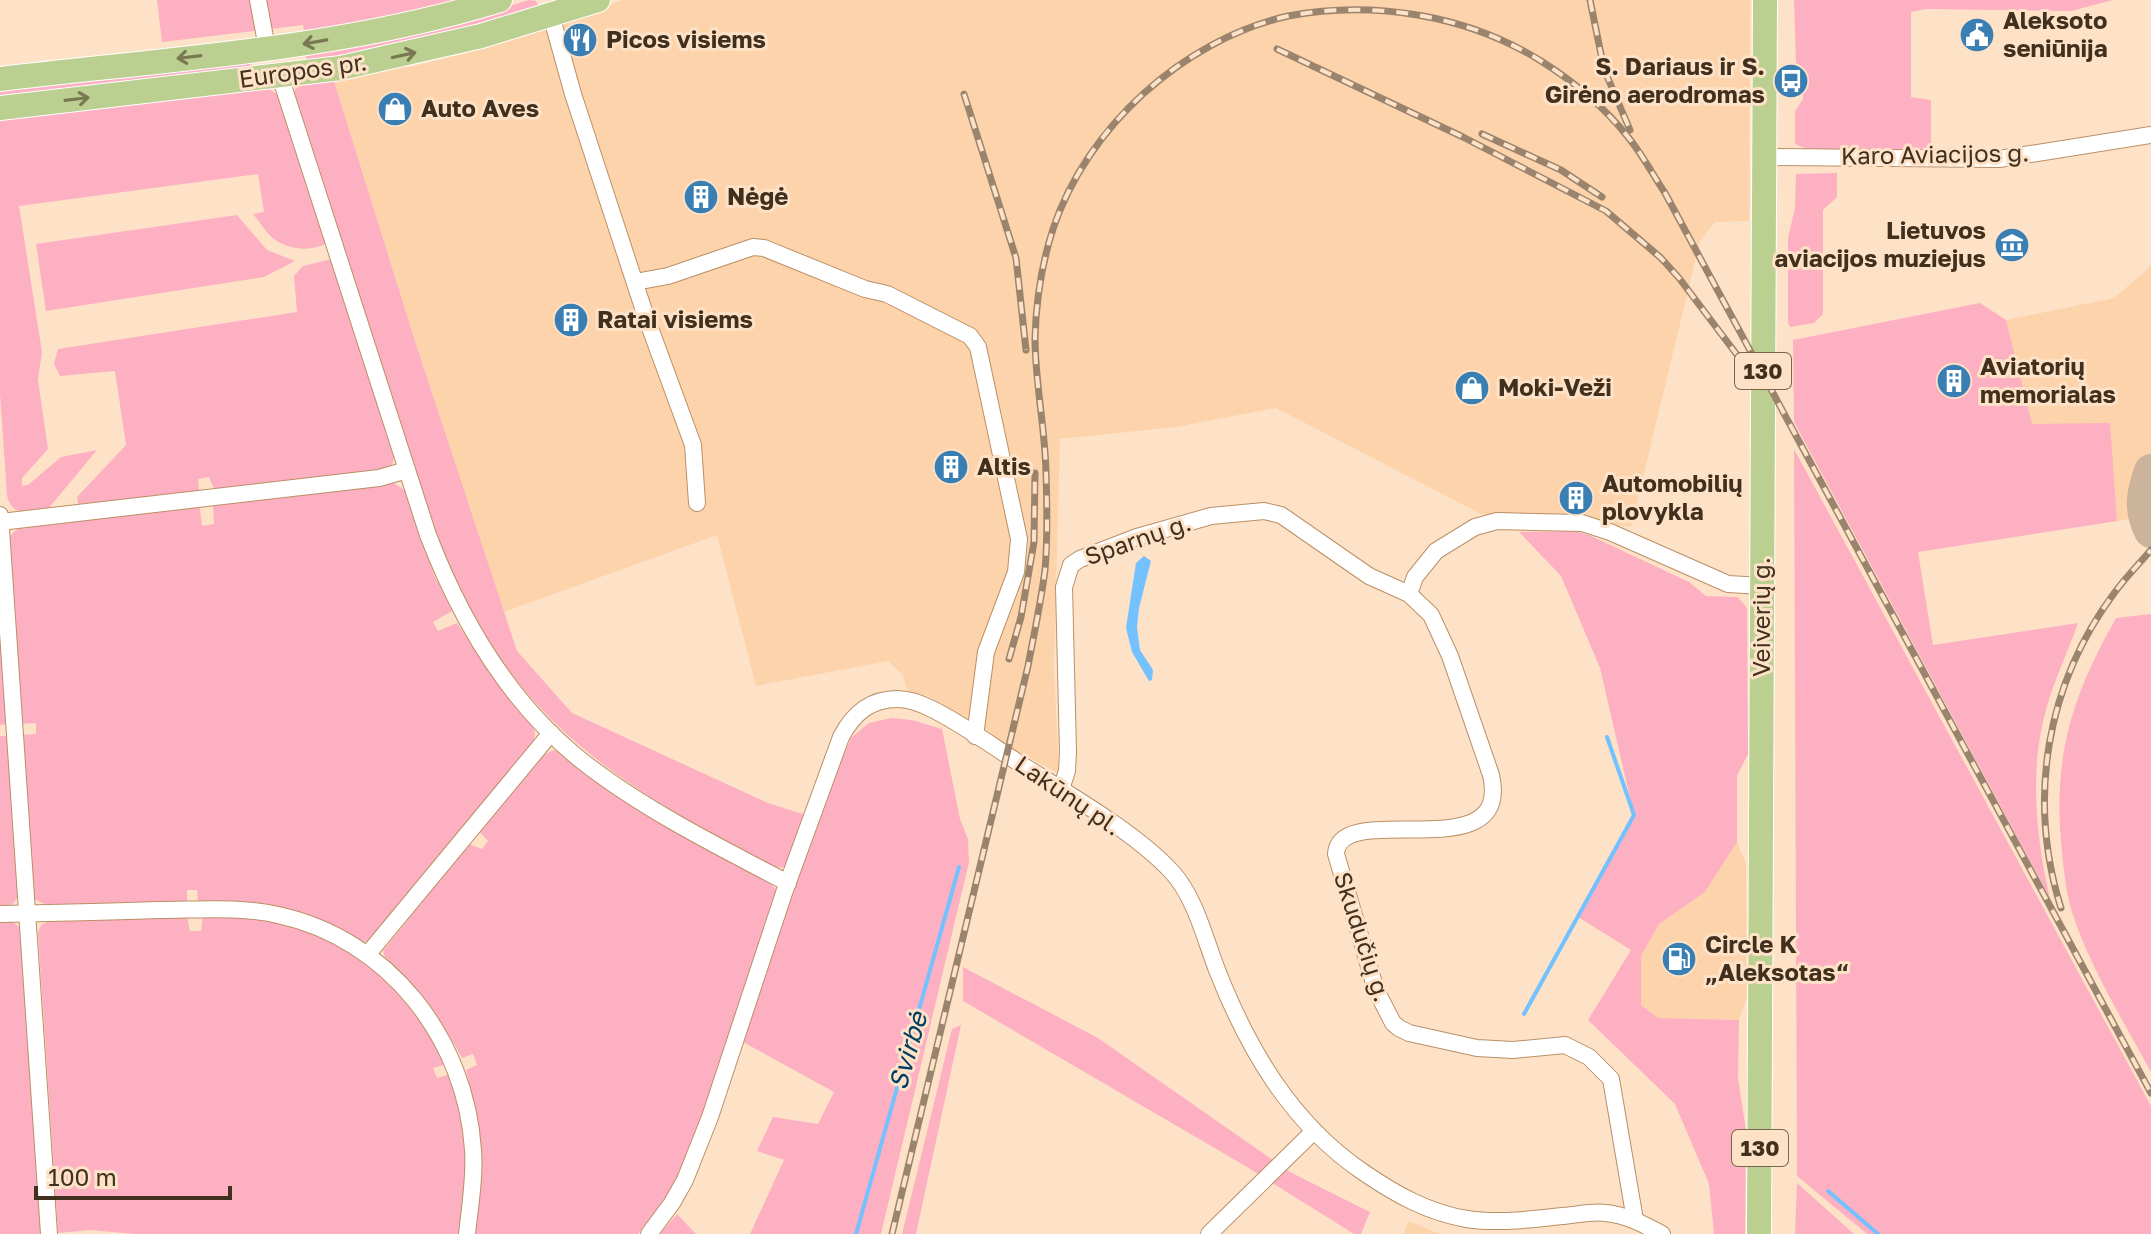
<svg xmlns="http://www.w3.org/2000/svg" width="2151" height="1234" viewBox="0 0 2151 1234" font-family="'Golos Text',sans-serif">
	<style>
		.built { fill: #fdd3ab }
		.green { fill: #fdb0c1 }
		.water { fill: #73c1ff }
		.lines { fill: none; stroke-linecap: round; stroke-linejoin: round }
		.stream { stroke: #73c1ff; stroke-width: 4 }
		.taxiway { stroke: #ccb39b; stroke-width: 34 }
		.minor-casing { stroke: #bb8f65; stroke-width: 18 }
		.primary-casing { stroke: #fff; stroke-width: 26 }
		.minor { stroke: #fff; stroke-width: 16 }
		.primary { stroke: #bbcf90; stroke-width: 24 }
		.rail-casing { stroke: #9b846e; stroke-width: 7 }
		.rail { stroke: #fee2c8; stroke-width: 4; stroke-dasharray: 12; stroke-linecap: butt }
		.oneway { stroke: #787851 }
		.labels { text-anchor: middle; stroke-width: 6; stroke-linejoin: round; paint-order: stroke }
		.shield { fill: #fee2c8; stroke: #7a6551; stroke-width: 2 }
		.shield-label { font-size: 22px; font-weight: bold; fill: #42301e }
		.poi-label { font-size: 24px; font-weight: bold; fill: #42301e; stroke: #fee2c8; text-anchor: start }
		.street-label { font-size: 24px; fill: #42301e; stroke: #fee2c8 }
		.water-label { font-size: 26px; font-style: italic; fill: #003e65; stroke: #fee2c8 }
	</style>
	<rect width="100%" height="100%" fill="#fee2c8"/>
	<g class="built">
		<path d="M622,0h1128l-1,221 -34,1 -15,19 -69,286 -150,-13 -205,-106 -100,19 -116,12 -6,228 5,107 -71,-39 -59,-39 -21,-5 -6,-17 -14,-13 -132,25 -39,-151 -213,77 -90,-274 -81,-260 61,-11h15l66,-16 22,-10 78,-23z"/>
		<path d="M2151,266v249l-34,6 -8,-97 -78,1 -25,-105 108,-22z"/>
		<path d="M1737,842l9,22 1,133 -8,23 -81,-2 -17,-13v-49l18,-32 46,-32z"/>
		<path d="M1409,1221l26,11 8,2h-40z"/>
	</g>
	<g class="green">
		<path d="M157,0h318l-170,36 -2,-11 -141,17z"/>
		<path d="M529,0l7,1 2,4 -2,7 -229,53 -1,-14 152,-30z"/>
		<path d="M1794,0h319l-42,11 -145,-2 -15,3v85l20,3v52l-122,-2 -14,-6v-33l8,-12v-25l-7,-11z"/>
		<path d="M250,61l1,8 -251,32v-14z"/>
		<path d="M333,78l81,260 103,313 55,62 196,90 38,12 -18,52c-21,5 -56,-22 -76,-33 -92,-53 -162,-99 -221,-189 -11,-17 -23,-34 -32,-52 -11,-22 -18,-46 -27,-69l-138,-431 3,-9z"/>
		<path d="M266,87l11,7 5,9 48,138c-15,11 -40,10 -56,-2 -8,-6 -14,-17 -21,-25l11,-2 -6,-38 -239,32 23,146 -4,28 10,69 -26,29v8l6,-1 33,-28 36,-7 -49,59c-19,3 -36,9 -41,-14l-7,-101v-277z"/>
		<path d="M1837,173v24l-14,13v104l-9,9 -24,4 -2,-4v-85l7,-30 1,-34z"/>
		<path d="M237,215l30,35 28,11 -31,16 -218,34 -10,-67z"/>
		<path d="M332,259l63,194 -3,13 -7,4 -170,21 -6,-14 -11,2 1,13 -121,12 -1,-7 49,-52 -11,-74 -55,5 -6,-12 4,-15 239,-37 -3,-36 9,-10z"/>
		<path d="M1980,303l26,17 26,104 78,-1 7,98 -199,31 15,93 145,-22c-10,29 -24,57 -32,87 -17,58 -10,129 4,188l-256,-476 -1,-82z"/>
		<path d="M1794,449l357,657v128h-284l-70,-58z"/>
		<path d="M394,483l12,8 28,84 18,36 -19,11 5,9 19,-8 37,56 38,45 3,9 -2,11 -162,197 -10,1 -163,-40 -1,-12h-10v13l-138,3 -15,-7 -13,-164 15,-1v-11l-16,1 -12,-187 12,-10 177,-22 3,4 2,17 12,-2 -1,-20z"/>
		<path d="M1575,531l14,4 100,47 17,14 32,1 9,11 1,146 -11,22v66l-32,50 -46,32 -18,32v49l17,13 81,2 -1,58 8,53 -1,103h-31l-5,-50 -34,-80 -87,-84 43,-70 -53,-33 56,-102 -34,-147 -39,-92 -42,-44z"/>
		<path d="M2151,614v458c-28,-52 -61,-104 -79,-160 -6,-19 -8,-40 -10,-60 -10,-93 9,-154 54,-234z"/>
		<path d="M0,619l8,105 -8,1z"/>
		<path d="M891,718l21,2 30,9 18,90 8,20 1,23 -88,372h-131l34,-74 -27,-9 16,-34 45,7 16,-32 -91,-50 86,-259 23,-46 17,-14z"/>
		<path d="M0,736h8l10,158c-3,11 -7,12 -18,13z"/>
		<path d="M554,750l7,2 207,129 10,10 -72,220 -20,49 -23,43 -25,31h-163c8,-66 9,-99 -9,-164l11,-5 -4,-11 -11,4c-22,-41 -45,-68 -77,-101l-2,-6 86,-107 13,5 6,-8 -9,-10 66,-77z"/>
		<path d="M203,916c63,-1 111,11 163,48 17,12 33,24 46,41 13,18 23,39 35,59l-14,4 4,10 14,-4 4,12 13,68 -7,80h-326l-44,-4 -33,3 -20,-300 3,-8 12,-6 134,-2 3,14h11z"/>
		<path d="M9,918l12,11 23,305h-44v-315z"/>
		<path d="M963,967l135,71 192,134 80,40 -9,22h-7l-112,-70 -279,-163z"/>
		<path d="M961,1025l-45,209h-14l50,-205z"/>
		<path d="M1797,1183l57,51h-59z"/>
		<path d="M677,1214l19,20h-36z"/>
	</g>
	<path class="water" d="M1144,556l7,5 -12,47 -2,19 3,23 13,20 -1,10 -3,1 -17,-29 -6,-24 10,-65z"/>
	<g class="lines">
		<g class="stream">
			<path d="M1524,1014l110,-199 -27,-78"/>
			<path d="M1828,1191l50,43"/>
			<path d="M856,1234l103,-367"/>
		</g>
		<path class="taxiway" d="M2151,471c-8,22 -11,38 0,60"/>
		<defs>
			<g id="minor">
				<path d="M258,0l9,48"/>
				<path d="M551,15l22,79 73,223 47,128 4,58"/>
				<path d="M280,76l148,459c33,86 81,168 154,226 61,48 137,86 206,122"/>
				<path d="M1765,157l234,2 152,-24"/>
				<path d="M635,282l33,-6 85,-29 11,1 101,41 22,5 83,42 8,11 41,192 -3,33 -30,80 -11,84"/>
				<path d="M0,515l49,719"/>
				<path d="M0,522l379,-44 28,-8"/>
				<path d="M1409,594l6,-17 21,-26 39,-24 22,-6 85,2 28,9 118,52 34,2"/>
				<path d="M1061,789l6,-18 1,-19 -4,-165 7,-22 9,-6 57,-22 74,-21 53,-5 17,4 88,61 40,18 22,21 19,41 41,119c22,97 -152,22 -155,79l40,136 17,33 6,5 10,5 68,15 36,2 52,-5 24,12 22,22 24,141"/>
				<path d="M0,914c53,-1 105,-2 158,-4 40,0 81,-4 120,5 111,24 188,124 195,235 2,27 -3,56 -6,84"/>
				<path d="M367,955l184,-222"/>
				<path d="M649,1234l23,-31 13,-23 25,-63 74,-224 57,-156c12,-23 29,-38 56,-38 12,0 25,5 35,10 30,15 59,36 87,54 47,30 115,68 153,109 23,25 33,67 45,98 31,79 74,153 146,202 32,22 66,41 104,47 32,5 65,0 96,-3 14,-1 29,-5 43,-3 20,2 37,11 56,21"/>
				<path d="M1209,1234l105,-103"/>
			</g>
			<g id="primary">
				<path d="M0,79c167,-20 338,-29 500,-79"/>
				<path d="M0,108l341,-40 140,-32 117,-36"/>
				<path d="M1759,1234l6,-1234"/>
			</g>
		</defs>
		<use href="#minor" class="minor-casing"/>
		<use href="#primary" class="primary-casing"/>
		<use href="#minor" class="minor"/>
		<use href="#primary" class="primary"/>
		<defs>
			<g id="rail">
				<path d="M1590,0l14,69 26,61"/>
				<path d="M1277,49l186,88 143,74 55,47 18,20 71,94"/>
				<path d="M964,94l52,164 10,92"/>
				<path d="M1482,134l79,36 41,27"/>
				<path d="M1009,659l12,-42 13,-75 1,-69"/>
				<path d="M2061,908c-34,-109 -15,-224 54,-316 11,-15 24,-28 36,-42"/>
				<path d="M892,1234l136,-568c6,-32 13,-64 17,-96 3,-33 2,-66 1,-98 -1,-45 -11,-90 -11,-134 1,-36 7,-75 18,-109 34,-102 130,-189 235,-213 86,-16 179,-1 253,45 32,20 64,47 87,76 14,17 25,38 37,56l486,900"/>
			</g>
		</defs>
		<use href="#rail" class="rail-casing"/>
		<use href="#rail" class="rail"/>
	</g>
	<defs><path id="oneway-shaft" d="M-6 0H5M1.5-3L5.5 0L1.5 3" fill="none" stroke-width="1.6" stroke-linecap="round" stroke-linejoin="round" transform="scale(2)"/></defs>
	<g class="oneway">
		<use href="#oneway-shaft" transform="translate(315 42) rotate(170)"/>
		<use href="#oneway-shaft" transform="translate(404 55) rotate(-12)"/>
		<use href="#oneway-shaft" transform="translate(189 57) rotate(173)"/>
		<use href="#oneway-shaft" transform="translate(77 99) rotate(-7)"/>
	</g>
	<defs>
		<symbol id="civic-disc" viewBox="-11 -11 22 22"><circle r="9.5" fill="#397fb4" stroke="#fee2c8"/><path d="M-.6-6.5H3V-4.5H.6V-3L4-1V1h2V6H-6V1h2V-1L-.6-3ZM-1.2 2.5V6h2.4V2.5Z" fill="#fff"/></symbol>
		<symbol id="restaurant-disc" viewBox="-11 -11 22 22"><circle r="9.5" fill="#397fb4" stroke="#fee2c8"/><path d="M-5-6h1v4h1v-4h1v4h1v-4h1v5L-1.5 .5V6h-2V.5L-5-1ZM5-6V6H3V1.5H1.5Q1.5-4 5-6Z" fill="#fff"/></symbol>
		<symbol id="bus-disc" viewBox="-11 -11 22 22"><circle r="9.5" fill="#397fb4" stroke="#fee2c8"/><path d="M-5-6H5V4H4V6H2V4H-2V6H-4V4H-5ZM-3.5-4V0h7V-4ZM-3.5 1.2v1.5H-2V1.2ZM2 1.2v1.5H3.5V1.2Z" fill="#fff"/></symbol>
		<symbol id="shop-disc" viewBox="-11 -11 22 22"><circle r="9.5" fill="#397fb4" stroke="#fee2c8"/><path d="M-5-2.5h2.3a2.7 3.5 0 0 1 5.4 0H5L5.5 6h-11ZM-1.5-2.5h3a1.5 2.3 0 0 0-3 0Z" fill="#fff"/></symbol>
		<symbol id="building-disc" viewBox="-11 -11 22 22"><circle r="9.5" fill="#397fb4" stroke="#fee2c8"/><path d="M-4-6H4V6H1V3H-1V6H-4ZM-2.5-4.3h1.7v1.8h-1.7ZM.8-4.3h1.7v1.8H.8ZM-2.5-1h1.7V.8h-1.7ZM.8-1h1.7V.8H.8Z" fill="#fff"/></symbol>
		<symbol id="museum-disc" viewBox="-11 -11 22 22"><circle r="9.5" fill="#397fb4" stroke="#fee2c8"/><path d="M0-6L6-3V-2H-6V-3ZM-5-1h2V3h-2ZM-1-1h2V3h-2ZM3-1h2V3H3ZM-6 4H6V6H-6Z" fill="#fff"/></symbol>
		<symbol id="fuel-disc" viewBox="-11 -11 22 22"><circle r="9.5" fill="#397fb4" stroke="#fee2c8"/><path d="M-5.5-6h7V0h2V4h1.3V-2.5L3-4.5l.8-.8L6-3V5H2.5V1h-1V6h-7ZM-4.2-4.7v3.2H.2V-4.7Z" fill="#fff"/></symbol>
	</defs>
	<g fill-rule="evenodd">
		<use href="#civic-disc" x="1957" y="15" width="40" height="40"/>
		<use href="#restaurant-disc" x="560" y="20" width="40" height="40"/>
		<use href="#bus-disc" x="1771" y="61" width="40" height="40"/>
		<use href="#shop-disc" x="375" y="89" width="40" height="40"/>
		<use href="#building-disc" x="681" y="177" width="40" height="40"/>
		<use href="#museum-disc" x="1992" y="225" width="40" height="40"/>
		<use href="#building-disc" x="551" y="300" width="40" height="40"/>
		<use href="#building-disc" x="1934" y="361" width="40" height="40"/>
		<use href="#shop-disc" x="1452" y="368" width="40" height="40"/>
		<use href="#building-disc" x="931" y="447" width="40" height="40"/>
		<use href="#building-disc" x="1556" y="478" width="40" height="40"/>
		<use href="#fuel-disc" x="1659" y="939" width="40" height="40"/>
	</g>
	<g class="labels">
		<g class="shield">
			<rect x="1735" y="353" width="56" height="36" rx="6"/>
			<rect x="1732" y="1130" width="56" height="36" rx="6"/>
		</g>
		<g class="shield-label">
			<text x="1763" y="379">130</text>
			<text x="1760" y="1156">130</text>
		</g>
		<g class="poi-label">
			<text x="2003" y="29">Aleksoto<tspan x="2003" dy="28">seniūnija</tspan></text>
			<text x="606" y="48">Picos visiems</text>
			<text x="1765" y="75" text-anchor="end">S. Dariaus ir S.<tspan x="1765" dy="28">Girėno aerodromas</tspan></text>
			<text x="421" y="117">Auto Aves</text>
			<text x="727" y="205">Nėgė</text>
			<text x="1986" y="239" text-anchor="end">Lietuvos<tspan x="1986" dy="28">aviacijos muziejus</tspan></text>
			<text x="597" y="328">Ratai visiems</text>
			<text x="1980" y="375">Aviatorių<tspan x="1980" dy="28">memorialas</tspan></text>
			<text x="1498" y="396">Moki-Veži</text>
			<text x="977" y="475">Altis</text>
			<text x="1602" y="492">Automobilių<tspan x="1602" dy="28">plovykla</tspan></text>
			<text x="1705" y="953">Circle K<tspan x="1705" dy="28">„Aleksotas“</tspan></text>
		</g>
		<g class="street-label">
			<text transform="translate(303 71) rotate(-8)" y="8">Europos pr.</text>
			<text transform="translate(1935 155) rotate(-1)" y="8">Karo Aviacijos g.</text>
			<text transform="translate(1138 540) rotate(-19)" y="8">Sparnų g.</text>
			<text transform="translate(1762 617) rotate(-90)" y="8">Veiverių g.</text>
			<text transform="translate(1068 796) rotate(34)" y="8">Lakūnų pl.</text>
			<text transform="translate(1362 937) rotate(72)" y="8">Skudučių g.</text>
		</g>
		<g class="water-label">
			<text transform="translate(908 1051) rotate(-74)" y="9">Svirbė</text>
		</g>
	</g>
	<path d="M36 1186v12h194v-12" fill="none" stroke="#42301e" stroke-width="4"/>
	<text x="48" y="1186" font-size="24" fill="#42301e" stroke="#fee2c8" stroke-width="6" paint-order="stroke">100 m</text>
</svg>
